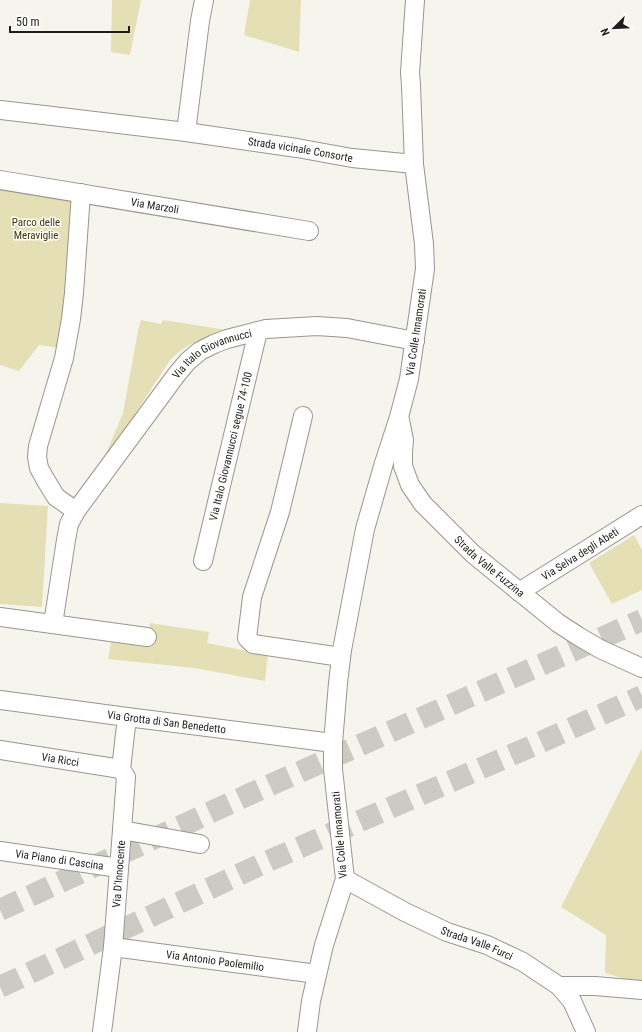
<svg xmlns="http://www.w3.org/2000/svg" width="642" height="1032" viewBox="0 0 642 1032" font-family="'Roboto Condensed',sans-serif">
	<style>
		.green { fill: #e5dfb6 }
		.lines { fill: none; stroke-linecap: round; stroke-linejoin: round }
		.highway-tunnel { stroke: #cbcac3; stroke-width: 22; stroke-dasharray: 22 11; stroke-linecap: butt }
		.street-casing { stroke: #97968f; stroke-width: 20 }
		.street { stroke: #fff; stroke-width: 18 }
		.labels { text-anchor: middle; stroke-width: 3; stroke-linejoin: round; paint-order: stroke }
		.street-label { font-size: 11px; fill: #1e1d1b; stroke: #fff }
		.park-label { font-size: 11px; fill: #3c3506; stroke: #fff }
	</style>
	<rect width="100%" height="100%" fill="#f6f5ed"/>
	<g class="green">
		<path d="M112,0h29l-11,55 -19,-3z"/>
		<path d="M250,0h51l-2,52 -55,-17z"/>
		<path d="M0,182l75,14 -9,95 -8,57 -19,-3 -20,26 -19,-6z"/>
		<path d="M141,320l20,4 2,-4 64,10 -36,14 -11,7 -10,9 -28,43 -42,65 23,-55 15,-82z"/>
		<path d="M0,503l48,3 -6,101 -42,-3z"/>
		<path d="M634,535l8,15v40l-30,14 -23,-41z"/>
		<path d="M150,623l59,9 -2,11 61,12 -3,26 -71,-13 -86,-9 3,-17 35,5z"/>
		<path d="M642,748v236l-37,-11 1,-38 -45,-28z"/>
	</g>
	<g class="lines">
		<g class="highway-tunnel">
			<path d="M0,910l250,-116 392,-174"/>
			<path d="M0,987l266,-125 273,-119 103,-47"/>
		</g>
		<defs>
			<g id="street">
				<path id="s1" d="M0,110l44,5 142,17 111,16 55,10 62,6"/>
				<path d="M186,132l14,-111 4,-21"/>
				<path id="s2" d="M0,180l309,51"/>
				<path d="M303,416l-9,38 -14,58 -28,85 -5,41 6,6 88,13"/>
				<path id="s3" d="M400,420l4,20 -1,12v14l7,19 13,19 50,50 85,69 20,13 22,13 42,19"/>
				<path d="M76,511l-20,-14 -11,-18 -6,-11 -2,-11 1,-11 26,-88 7,-39 3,-26 7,-100"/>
				<path id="s4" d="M203,561l55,-230"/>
				<path id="s5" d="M519,592l123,-77"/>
				<path d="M0,617l147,20"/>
				<path id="s6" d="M53,624l13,-84 3,-16 7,-13 101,-137 11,-13 12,-10 14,-7 13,-5 39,-10 51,-3 30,2 68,13"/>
				<path id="s7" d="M0,700l127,17 206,26"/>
				<path id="s8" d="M0,750l121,19"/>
				<path d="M122,830l78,14"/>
				<path id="s9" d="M0,851l119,17"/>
				<path id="s10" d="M345,879l60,33 42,20 40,13 36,17 36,24 13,15 14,31"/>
				<path id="s11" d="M113,947l204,27"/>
				<path d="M559,986h36l47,4"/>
				<path id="s12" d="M102,1032l11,-85 9,-117 4,-53 -5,-8 6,-52"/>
				<path id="s13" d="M307,1032l4,-31 13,-56 21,-66 -12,-110v-26l5,-60 4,-33 23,-121 19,-66 15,-46 10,-38 16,-110 -1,-25 -10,-80 -3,-79 -1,-12 5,-73"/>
			</g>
		</defs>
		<use href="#street" class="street-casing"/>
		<use href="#street" class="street"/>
	</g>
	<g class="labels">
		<g class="street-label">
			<text dy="4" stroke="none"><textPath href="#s1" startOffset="303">Strada vicinale Consorte</textPath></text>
			<text dy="4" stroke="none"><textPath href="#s2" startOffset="157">Via Marzoli</textPath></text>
			<text dy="4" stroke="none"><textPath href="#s13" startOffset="715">Via Colle Innamorati</textPath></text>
			<text dy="4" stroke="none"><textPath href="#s6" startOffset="328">Via Italo Giovannucci</textPath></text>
			<text dy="4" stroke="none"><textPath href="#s4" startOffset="118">Via Italo Giovannucci segue 74-100</textPath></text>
			<text dy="4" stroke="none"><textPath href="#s5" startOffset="72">Via Selva degli Abeti</textPath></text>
			<text dy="4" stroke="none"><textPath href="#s3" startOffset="181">Strada Valle Fuzzina</textPath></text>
			<text dy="4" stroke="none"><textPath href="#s7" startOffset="168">Via Grotta di San Benedetto</textPath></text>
			<text dy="4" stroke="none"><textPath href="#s8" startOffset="61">Via Ricci</textPath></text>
			<text transform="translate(339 835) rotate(-95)" y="4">Via Colle Innamorati</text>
			<text dy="4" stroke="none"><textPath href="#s9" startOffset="60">Via Piano di Cascina</textPath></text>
			<text dy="4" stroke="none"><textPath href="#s12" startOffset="159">Via D'Innocente</textPath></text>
			<text dy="4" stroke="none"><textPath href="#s10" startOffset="147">Strada Valle Furci</textPath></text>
			<text dy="4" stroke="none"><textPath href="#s11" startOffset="103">Via Antonio Paolemilio</textPath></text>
		</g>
		<g class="park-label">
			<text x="36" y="226">Parco delle<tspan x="36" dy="13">Meraviglie</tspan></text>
		</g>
	</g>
	<g transform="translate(614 28) rotate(246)" stroke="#ffffff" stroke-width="3" paint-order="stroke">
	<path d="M0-3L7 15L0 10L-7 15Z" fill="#1e1d1b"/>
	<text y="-6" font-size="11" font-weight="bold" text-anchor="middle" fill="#1e1d1b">N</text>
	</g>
	<path d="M10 26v6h119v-6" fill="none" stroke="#1e1d1b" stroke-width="2"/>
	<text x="16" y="26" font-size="12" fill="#1e1d1b" stroke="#ffffff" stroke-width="3" paint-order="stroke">50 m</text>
</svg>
